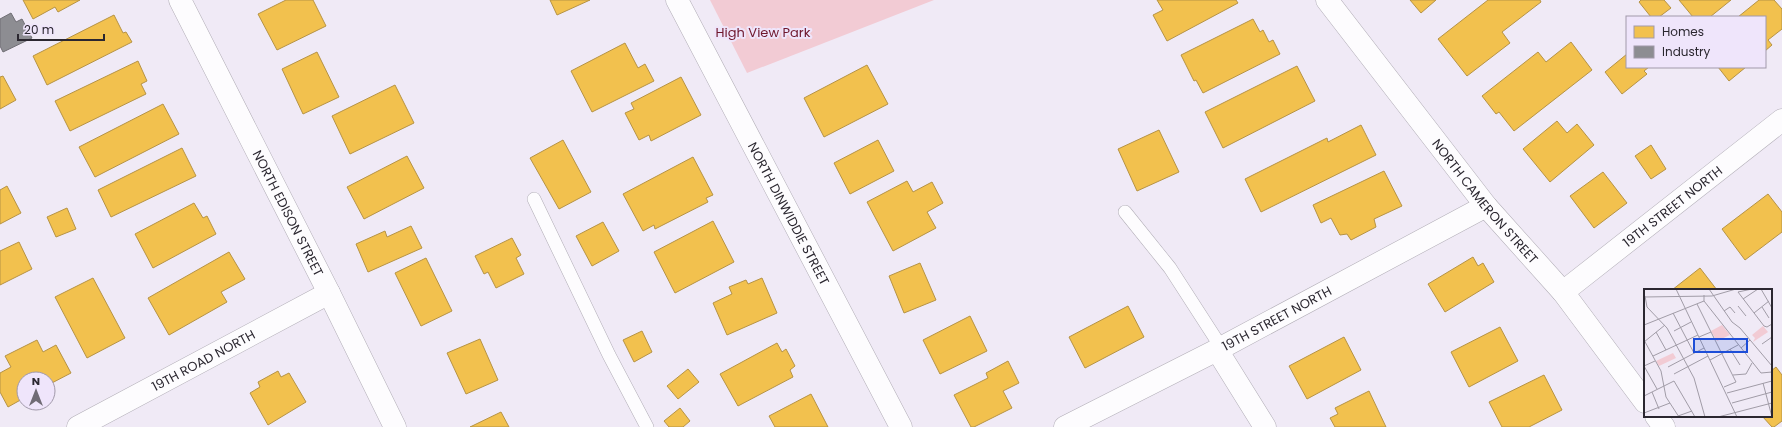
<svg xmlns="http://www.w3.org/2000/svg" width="1782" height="427" viewBox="0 0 1782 427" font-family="Poppins,sans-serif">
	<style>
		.green { fill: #f2cbd4 }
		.homes { fill: #f2c14e; stroke: #b69345 }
		.industry { fill: #8d8d92; stroke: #706e75 }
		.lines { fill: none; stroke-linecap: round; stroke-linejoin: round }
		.lane-casing { stroke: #b1adb6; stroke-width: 14 }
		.street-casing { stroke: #b1adb6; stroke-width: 23 }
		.lane { stroke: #fdfcfe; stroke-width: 13 }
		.street { stroke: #fdfcfe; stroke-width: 22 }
		.labels { text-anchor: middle; stroke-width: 4; stroke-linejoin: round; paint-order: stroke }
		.park-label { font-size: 13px; fill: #6e162c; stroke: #efe5fb }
		.street-label { font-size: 13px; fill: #2b2730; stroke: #efe5fb }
		.inset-road { fill: none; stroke: #a19ca7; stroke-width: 1 }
		.view { fill: #1d4ed8; fill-opacity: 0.15; stroke: #1d4ed8; stroke-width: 2 }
		.inset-edge { fill: none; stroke: #2b2730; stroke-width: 2 }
	</style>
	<rect width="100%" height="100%" fill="#f0eaf6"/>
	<path class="green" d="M710,0h224l-187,73z"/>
	<g class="homes">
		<path d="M23,0h57l-22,12 -3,-5 -22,12z"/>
		<path d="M286,0h27l13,26 -49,24 -19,-36z"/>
		<path d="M550,0h40l-33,15z"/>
		<path d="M1157,0h79l2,3 -71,38 -14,-26 10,-5z"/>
		<path d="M1410,0h26l-15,13z"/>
		<path d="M1488,0h52l1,2 -39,30 8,11 -43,33 -29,-37z"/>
		<path d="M1641,0h23l7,8 -12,9h-8l-12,-15z"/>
		<path d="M1679,0h52l-21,17h-17z"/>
		<path d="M1759,0h15l8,9v20l-14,11 4,5 -7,6v-34h-27z"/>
		<path d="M114,15l9,18 3,-1 6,10 -85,43 -14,-29z"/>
		<path d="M1253,19l7,13 3,-2 6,12 4,-2 7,14 -77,39 -7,-13 -2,1 -13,-26z"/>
		<path d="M1571,42l21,28 -78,61 -15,-19 -3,2 -14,-18 56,-44 8,10z"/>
		<path d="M625,43l13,25 7,-4 9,17 -62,31 -21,-41z"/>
		<path d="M317,52l22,45 -36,17 -21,-45z"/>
		<path d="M1627,54v13h22l-5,4 3,3 -25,20 -17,-22z"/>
		<path d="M138,61l9,20 -6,3 5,10 -76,37 -15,-30z"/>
		<path d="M867,65l21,39 -64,33 -20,-39z"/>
		<path d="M1297,66l18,35 -92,47 -18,-36z"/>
		<path d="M1718,67h28l-17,14z"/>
		<path d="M3,76l13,24 -16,9v-32z"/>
		<path d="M681,77l20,38 -50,26 -2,-6 -10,5 -14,-27 9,-4 -3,-6z"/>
		<path d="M395,85l19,38 -64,31 -18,-38z"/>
		<path d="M163,104l16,30 -84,43 -16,-30z"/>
		<path d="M1557,121l10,12 10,-9 17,21 -44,37 -27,-33z"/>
		<path d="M1361,125l15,30 -115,57 -16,-33 82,-41 1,4z"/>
		<path d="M1159,130l20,42 -42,19 -19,-42z"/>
		<path d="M563,140l28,52 -32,17 -29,-51z"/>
		<path d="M878,140l16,31 -44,23 -16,-31z"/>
		<path d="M1651,145l15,24 -15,10 -16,-23z"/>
		<path d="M182,148l14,28 -85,41 -13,-27z"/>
		<path d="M407,156l17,32 -60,31 -17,-32z"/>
		<path d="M693,157l20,38 -7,3 2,4 -53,27 -1,-4 -11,6 -20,-37z"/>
		<path d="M1384,171l18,35 -28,13 2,8 -25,13 -4,-6 -7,1 -9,-17 -10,5 -8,-18z"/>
		<path d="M1603,172l24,31 -33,25 -24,-32z"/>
		<path d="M907,181l6,11 19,-10 11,21 -16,9 9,16 -43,23 -26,-49z"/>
		<path d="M7,186l14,27 -21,11v-34z"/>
		<path d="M1768,194l14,18v20l-37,28 -23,-31z"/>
		<path d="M194,203l9,15 4,-2 9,18 -63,34 -18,-34z"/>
		<path d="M67,208l9,21 -20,8 -9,-20z"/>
		<path d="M713,221l21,41 -59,31 -21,-41z"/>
		<path d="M603,222l16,29 -27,15 -16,-30z"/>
		<path d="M411,226l11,22 -54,24 -12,-28 29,-13 2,6z"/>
		<path d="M512,238l9,17 -5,3 8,16 -28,14 -8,-16 -4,2 -9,-18z"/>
		<path d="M19,242l13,27 -32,16v-34z"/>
		<path d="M229,252l16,27 -24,13 6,10 -58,33 -21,-37z"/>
		<path d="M1473,257l5,9 5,-3 11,19 -49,30 -17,-28z"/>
		<path d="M426,258l26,53 -31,15 -26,-53z"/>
		<path d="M920,263l16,37 -32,13 -15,-37z"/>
		<path d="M1700,268l17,22h-45z"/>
		<path d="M93,278l32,60 -38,20 -32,-61z"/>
		<path d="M762,278l15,35 -50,22 -14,-32 19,-9 -3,-7 17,-7 2,4z"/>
		<path d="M1128,306l16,31 -59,31 -16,-31z"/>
		<path d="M970,316l17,35 -47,23 -17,-34z"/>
		<path d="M1500,327l18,34 -49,26 -18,-35z"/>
		<path d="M642,331l10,21 -18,10 -11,-22z"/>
		<path d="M1344,337l17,33 -54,29 -18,-33z"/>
		<path d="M480,339l18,41 -32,14 -19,-41z"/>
		<path d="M37,340l6,12 13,-7 15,28 -23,12v-6h-24v19l-16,9 -8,-15v-19l11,-6 -6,-11z"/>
		<path d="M777,343l5,9 4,-3 9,17 -5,4 3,7 -55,29 -18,-32z"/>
		<path d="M1008,361l11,22 -16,8 9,17 -38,19h-3l-17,-32 34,-17 -2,-5z"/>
		<path d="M1776,367l6,8v46l-8,6h-2l-10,-11h9v-45z"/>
		<path d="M688,369l11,13 -21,17 -11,-13z"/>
		<path d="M278,371l3,6 8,-4 17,29 -38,23 -18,-32 10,-6 -2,-5z"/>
		<path d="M1544,375l18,35 -33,17h-27l-13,-25z"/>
		<path d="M1369,391l17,36h-51l-5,-9 8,-4 -3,-6z"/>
		<path d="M811,394l17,33h-53l-6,-11z"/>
		<path d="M680,408l10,13 -7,6h-14l-5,-6z"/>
		<path d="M501,412l8,15h-39z"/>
	</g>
	<path class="industry" d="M11,13l5,9 6,-3 10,19 -29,14 -3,-6v-27z"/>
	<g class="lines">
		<defs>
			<g id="lane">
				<path d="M534,199l75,156 38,72"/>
				<path d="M1125,212l45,56 51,79"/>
			</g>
			<g id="street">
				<path id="s1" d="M180,0l149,293 66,134"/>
				<path id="s2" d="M677,0l224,427"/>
				<path id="s3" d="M1327,0l159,206 77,86 82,110"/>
				<path id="s4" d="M1563,292l219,-172"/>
				<path d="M1217,350l48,77"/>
				<path d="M1656,416l8,11"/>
				<path id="s5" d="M78,427l251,-134"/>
				<path id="s6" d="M1065,427l152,-77 269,-144"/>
			</g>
		</defs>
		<use href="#lane" class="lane-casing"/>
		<use href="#street" class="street-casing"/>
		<use href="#lane" class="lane"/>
		<use href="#street" class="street"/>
	</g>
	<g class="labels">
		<g class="park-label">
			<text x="763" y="37">High View Park</text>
		</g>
		<g class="street-label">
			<text dy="5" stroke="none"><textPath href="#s3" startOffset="256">NORTH CAMERON STREET</textPath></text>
			<text dy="5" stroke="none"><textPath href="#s4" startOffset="139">19TH STREET NORTH</textPath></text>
			<text dy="5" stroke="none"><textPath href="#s1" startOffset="239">NORTH EDISON STREET</textPath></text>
			<text dy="5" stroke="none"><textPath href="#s2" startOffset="241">NORTH DINWIDDIE STREET</textPath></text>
			<text dy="5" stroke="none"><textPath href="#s6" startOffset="238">19TH STREET NORTH</textPath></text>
			<text dy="5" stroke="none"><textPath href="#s5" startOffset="142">19TH ROAD NORTH</textPath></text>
		</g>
	</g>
	<g transform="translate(1644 289)">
		<rect width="128" height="128" fill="#f0eaf6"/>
		<path d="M78,36l8,10 -13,6 -6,-10zM119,37l5,6 -15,10 2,-4 -3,-3zM29,64l3,5 -17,8 -3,-5z" fill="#f2cbd4"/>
		<path class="inset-road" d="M32,0l61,128M65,0l23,33 8,6 32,38M108,0l-14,3 26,34 3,1 5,-3M117,0l11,19M60,6v6l57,72 11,-1M1,7l2,11 20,21 27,50 11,39M0,8l68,-1 24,-7M99,10l15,-10M53,15l39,78 -12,5M94,17l8,10M118,18l7,11M80,22l6,-4 5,6M29,24l21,40M110,24l15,-12M0,36l60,-24M30,42l17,-9M12,43l10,18M55,48l12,-5M0,51l17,31 5,26 13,20M0,53l21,-17M118,55l10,-7M97,59l9,-8M86,60l10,16M9,67l45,-21M66,71l28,-15M0,77l13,23M0,77l11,-5M24,78l36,-19M30,85l34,-18M89,86l13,-1 6,-11M119,94l9,34M8,103l7,17M83,104l45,-12M0,107l30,-15 21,36M88,114l40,-11M0,124l26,-10M34,127l14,-5M74,128l54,-14"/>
		<path class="view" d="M50,50h53v13h-53z"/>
		<rect width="128" height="128" class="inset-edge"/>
	</g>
	<rect x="1626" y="16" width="140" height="52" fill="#efe5fb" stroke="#a199aa"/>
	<rect x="1634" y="26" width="20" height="12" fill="#f2c14e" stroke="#a199aa"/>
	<text x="1662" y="36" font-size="12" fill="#2b2730">Homes</text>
	<rect x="1634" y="46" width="20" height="12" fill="#8d8d92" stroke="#a199aa"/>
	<text x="1662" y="56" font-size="12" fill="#2b2730">Industry</text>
	<g transform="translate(36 391)"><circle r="19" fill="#efe5fb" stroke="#a199aa"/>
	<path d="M0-3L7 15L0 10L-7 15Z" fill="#706b75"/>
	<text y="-6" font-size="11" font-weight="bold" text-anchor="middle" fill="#2b2730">N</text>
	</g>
	<path d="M18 34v6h86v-6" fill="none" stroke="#2b2730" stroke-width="2"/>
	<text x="24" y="34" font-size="12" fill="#2b2730" stroke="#efe5fb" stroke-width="3" paint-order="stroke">20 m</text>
</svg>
